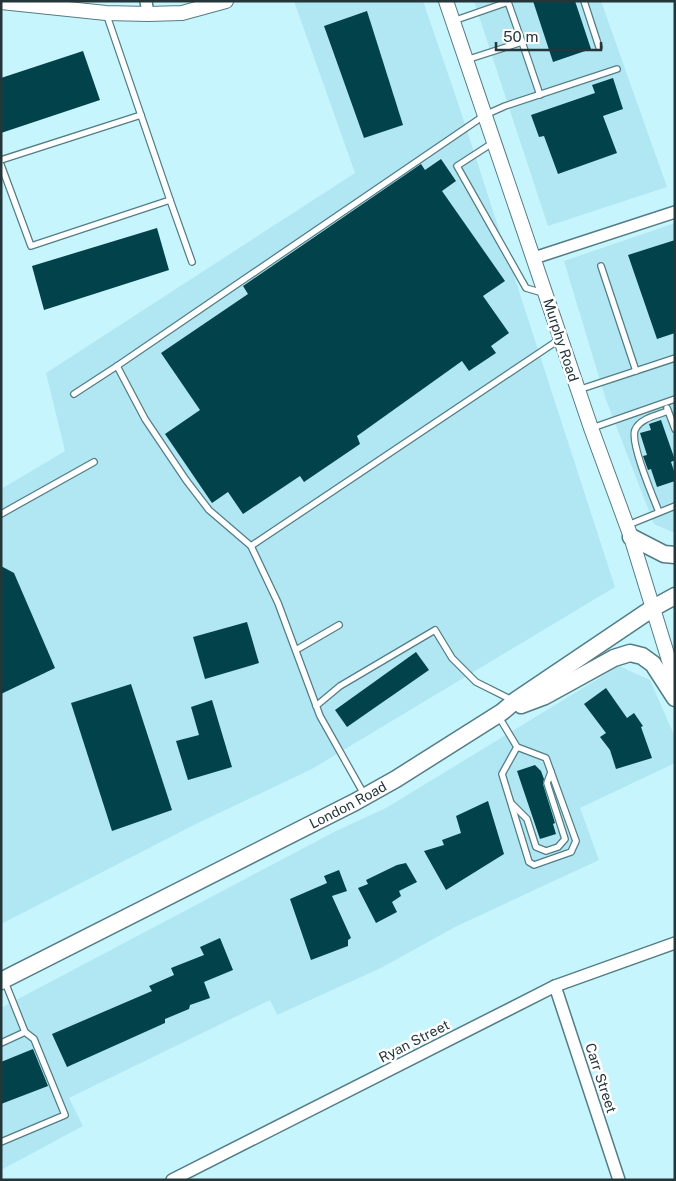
<svg xmlns="http://www.w3.org/2000/svg" width="676" height="1181" viewBox="0 0 676 1181" font-family="'Public Sans',sans-serif">
	<style>
		.built { fill: #b1e7f2 }
		.building { fill: #02424b }
		.lines { fill: none; stroke-linecap: round; stroke-linejoin: round }
		.service-casing { stroke: #537d85; stroke-width: 8 }
		.minor-casing { stroke: #537d85; stroke-width: 14 }
		.tertiary-casing { stroke: #537d85; stroke-width: 16 }
		.secondary-casing { stroke: #537d85; stroke-width: 19 }
		.service { stroke: #fff; stroke-width: 5.5 }
		.minor { stroke: #fff; stroke-width: 11 }
		.tertiary { stroke: #fff; stroke-width: 14 }
		.secondary { stroke: #fff; stroke-width: 16 }
		.labels { text-anchor: middle; stroke-width: 5; stroke-linejoin: round; paint-order: stroke }
		.street-label { font-size: 14px; fill: #243639; stroke: #fff }
	</style>
	<rect width="100%" height="100%" fill="#c7f5fe"/>
	<g class="built">
		<path d="M294,1h129l36,105 156,481 -303,182 -114,54 -197,101v-435l64,-38 -19,-78 309,-200z"/>
		<path d="M474,1h127l66,186 -119,39z"/>
		<path d="M675,223v310l-21,-9 -49,-127 -41,-136z"/>
		<path d="M619,666l31,14 25,57v26l-95,45 19,52 -144,67 -74,41 -104,47 -7,-15 -201,98 14,28 -82,44v-162l335,-177 50,-23z"/>
	</g>
	<g class="building">
		<path d="M533,1h42l16,48 -38,13z"/>
		<path d="M367,11l36,114 -39,13 -40,-112z"/>
		<path d="M83,51l17,49 -99,33v-55z"/>
		<path d="M613,78l10,31 -20,7 14,37 -59,21 -14,-38 -5,1 -8,-22 64,-22 -3,-8z"/>
		<path d="M441,159l15,22 -14,10 63,90 -22,15 26,37 -18,13 5,7 -27,18 -7,-10 -105,75 3,8 -56,38 -4,-6 -57,38 -15,-22 -16,11 -47,-69 35,-24 -39,-57 87,-59 -5,-8 178,-122 4,6z"/>
		<path d="M157,228l12,42 -125,40 -12,-44z"/>
		<path d="M675,240v93l-18,6 -29,-84z"/>
		<path d="M661,420l14,40 -4,2 4,12v7l-18,6 -6,-18 -3,1 -5,-14 4,-1 -7,-22 11,-3 -2,-6z"/>
		<path d="M1,566l13,7 41,95 -54,26z"/>
		<path d="M247,622l12,41 -54,16 -12,-42z"/>
		<path d="M416,652l13,18 -82,57 -12,-17z"/>
		<path d="M131,684l41,126 -60,21 -41,-128z"/>
		<path d="M606,688l21,30 7,-5 9,13 -2,1 11,31 -36,11 -6,-19 -10,-13 6,-4 -22,-29z"/>
		<path d="M212,700l20,67 -44,13 -12,-39 23,-6 -8,-28z"/>
		<path d="M535,765l6,6 3,8 -1,5 12,39 -2,1 3,10 -16,5 -23,-68z"/>
		<path d="M488,801l16,53 -58,36 -22,-39 20,-6 -2,-5 19,-7 -5,-17z"/>
		<path d="M406,863l11,19 -18,9 2,5 -9,6 5,10 -21,11 -18,-35 10,-4 -2,-4 31,-15z"/>
		<path d="M339,870l8,21 -15,5 19,42 -3,2v6l-37,14 -21,-61 37,-16 -3,-7z"/>
		<path d="M220,938l13,32 -29,12 6,16 -20,7 -1,4 -24,10v4l-98,44 -15,-33 100,-43 -3,-5 25,-11 -3,-7 33,-13 -4,-8z"/>
		<path d="M33,1049l15,37 -47,18v-42z"/>
	</g>
	<g class="lines">
		<defs>
			<g id="service">
				<path d="M584,1l15,46"/>
				<path d="M453,21l55,-19 14,40"/>
				<path d="M466,60l56,-18 18,53"/>
				<path d="M494,142l-37,24 69,122 17,5"/>
				<path d="M1,160l140,-45"/>
				<path d="M1,165l30,81 139,-46 -64,-187"/>
				<path d="M170,200l22,62"/>
				<path d="M601,266l35,105"/>
				<path d="M117,366l28,53 41,61 23,30 42,36"/>
				<path d="M578,390l97,-32"/>
				<path d="M74,394l43,-28 368,-251 20,-9 112,-37"/>
				<path d="M667,408l8,21"/>
				<path d="M592,428l83,-29"/>
				<path d="M659,512c-6,-15 -29,-69 -24,-82 5,-12 23,-15 33,-19"/>
				<path d="M1,514l93,-52"/>
				<path d="M628,525l47,-19"/>
				<path d="M296,650l43,-25"/>
				<path d="M316,706l24,-20 95,-56 17,28 24,24 36,18"/>
				<path d="M499,717l18,30 29,11 30,83 -5,11 -37,13 -5,-3 -27,-88 15,-27"/>
				<path d="M365,796l-45,-80 -42,-113 -27,-57 309,-207"/>
				<path d="M512,804l15,15 9,28 10,4 12,-4 7,-8 -18,-56 4,-11"/>
				<path d="M1,1043l24,-11 -20,-50"/>
				<path d="M1,1142l64,-27 -31,-76 -9,-7"/>
			</g>
			<g id="minor">
				<path d="M146,1l2,13"/>
				<path d="M534,258l141,-46"/>
				<path d="M555,986l64,194"/>
				<path d="M172,1180l383,-194 120,-43"/>
			</g>
			<g id="tertiary">
				<path d="M446,1l145,427 40,109 44,143"/>
				<path d="M1,2l105,11 42,1 34,-1 44,-12"/>
			</g>
			<g id="secondary">
				<path d="M631,537l33,17 11,1"/>
				<path d="M521,705l24,-9 69,-38 16,-5 12,3 11,8 22,34"/>
				<path id="s1" d="M1,981l354,-179 41,-23 106,-67 13,-11 138,-93 22,-12"/>
			</g>
		</defs>
		<use href="#service" class="service-casing"/>
		<use href="#minor" class="minor-casing"/>
		<use href="#tertiary" class="tertiary-casing"/>
		<use href="#secondary" class="secondary-casing"/>
		<use href="#service" class="service"/>
		<use href="#minor" class="minor"/>
		<use href="#tertiary" class="tertiary"/>
		<use href="#secondary" class="secondary"/>
	</g>
	<g class="labels">
		<g class="street-label">
			<text transform="translate(561 340) rotate(72)" y="5">Murphy Road</text>
			<text dy="5" stroke="none"><textPath href="#s1" startOffset="389">London Road</textPath></text>
			<text transform="translate(414 1041) rotate(-27)" y="5">Ryan Street</text>
			<text transform="translate(601 1078) rotate(72)" y="5">Carr Street</text>
		</g>
	</g>
	<rect width="676" height="1181" fill="none" stroke="#243639" stroke-width="5"/>
	<path d="M496 42v8h105v-8" fill="none" stroke="#243639" stroke-width="2.5"/>
	<text x="503" y="42" font-size="15" fill="#243639" stroke="#ffffff" stroke-width="4" paint-order="stroke">50 m</text>
</svg>
